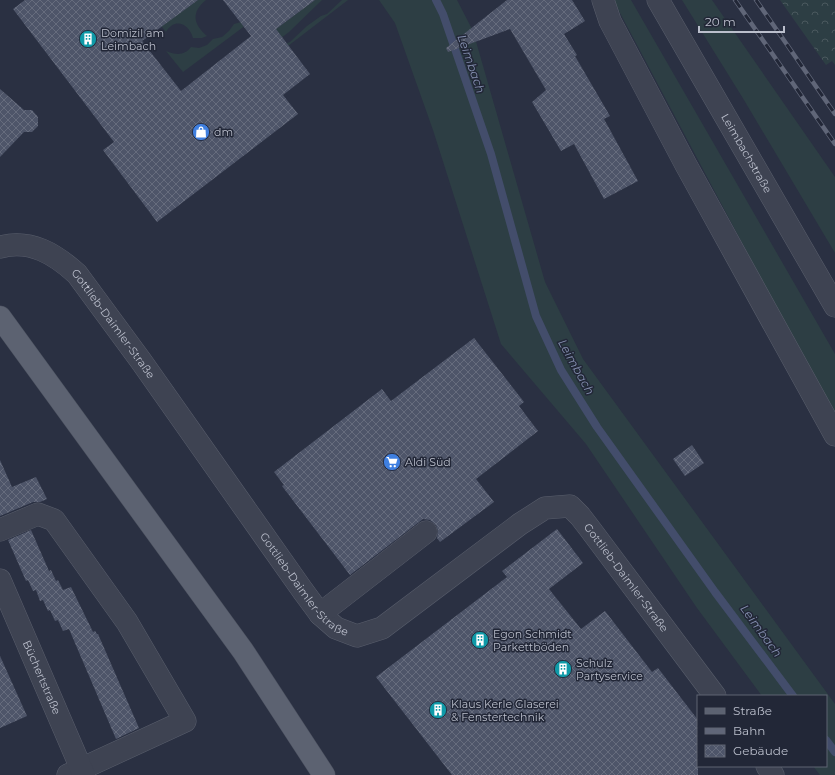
<svg xmlns="http://www.w3.org/2000/svg" width="835" height="775" viewBox="0 0 835 775" font-family="Montserrat,sans-serif">
	<style>
		.grass { fill: #2d3e44 }
		.forest { fill: url(#forest-crowns) }
		.lines { fill: none; stroke-linecap: round; stroke-linejoin: round }
		.stream { stroke: #434d6b; stroke-width: 8 }
		.building { fill: url(#building-cross-hatch) }
		.minor-casing { stroke: #595e6c; stroke-width: 23 }
		.major-casing { stroke: #474c5b; stroke-width: 23 }
		.minor { stroke: #3e4352; stroke-width: 22 }
		.major { stroke: #5c6271; stroke-width: 22 }
		.rail-casing { stroke: #606678; stroke-width: 4.5 }
		.rail { stroke: #222737; stroke-width: 3; stroke-dasharray: 9; stroke-linecap: butt }
		.labels { text-anchor: middle; stroke-width: 3; stroke-linejoin: round; paint-order: stroke }
		.poi-label { font-size: 11px; fill: #bbbfcc; stroke: #222737; text-anchor: start }
		.street-label { font-size: 11px; fill: #bbbfcc; stroke: #222737 }
		.water-label { font-size: 12px; font-style: italic; fill: #8590b0; stroke: #222737 }
	</style>
	<defs>
		<pattern id="forest-crowns" width="20" height="18" patternUnits="userSpaceOnUse"><rect width="20" height="18" fill="#2d3e44"/><path d="M2 6a3 3 0 1 1 6 0M12 15a3 3 0 1 1 6 0" fill="none" stroke="#4a585e"/></pattern>
		<pattern id="building-cross-hatch" width="8" height="8" patternUnits="userSpaceOnUse"><rect width="8" height="8" fill="#4e5569"/><path d="M0 0l8 8M0 8l8-8" fill="none" stroke="#666c7d"/></pattern>
	</defs>
	<rect width="100%" height="100%" fill="#2a3042"/>
	<g class="grass">
		<path d="M155,0l15,20 28,-20h8c-15,12 -13,24 1,36l-5,2h-9c-4,-14 -18,-21 -27,-6l-23,-29z"/>
		<path d="M315,0h7l-33,32 -8,6 -14,-21 9,12z"/>
		<path d="M342,0h6l-77,59 10,-13 9,-4 17,-16 14,-10 6,-2z"/>
		<path d="M379,0h78l16,31 72,251 38,77 252,345v71h-15l-7,-9h13v-70h-64l-65,-88 -111,-164 -85,-100 -68,-214 -38,-107z"/>
		<path d="M614,0h17l204,354v64l-216,-407z"/>
		<path d="M682,0h30l123,177v76l-91,-153z"/>
		<path d="M241,22l5,3 -63,47 -17,-21c10,4 18,5 25,-4l8,1 8,-3 6,-6 9,-2 7,-6 5,-7z"/>
	</g>
	<path class="forest" d="M780,0h55v65l-3,-4 -6,4z"/>
	<g class="lines">
		<g class="stream">
			<path d="M436,0l7,14 48,140 45,162 25,54 36,57 118,165 78,104"/>
			<path d="M826,740l9,12"/>
		</g>
	</g>
	<g class="building">
		<path d="M25,0h173l-56,41 39,50 70,-55 -28,-36h92l-39,29 34,45 -27,21 15,19 -141,108 -54,-72 11,-8 -101,-133z"/>
		<path d="M507,0h65l13,21 -21,13 13,21 -2,1 35,60 -6,3 34,62 -34,18 -30,-55 -13,7 -29,-49 14,-12 -36,-61 -62,23 -2,-4z"/>
		<path d="M0,89l24,21h8l6,7v9l-6,6h-8l-24,25z"/>
		<path d="M474,338l50,64 -5,4 19,25 -62,48 18,23 -54,40 -3,-4 1,-7 -2,-6 -6,-5 -7,-1 -73,56 -68,-89 2,-1 -10,-13 108,-83 9,12z"/>
		<path d="M692,445l12,18 -19,13 -12,-17z"/>
		<path d="M0,460l12,27 24,-10 11,22 -7,3h-7l-33,14z"/>
		<path d="M557,529l26,34 -34,26 32,40 24,-18 47,61 6,-4 40,52v55h-246l-76,-98 131,-100 -5,-6z"/>
		<path d="M31,530l18,41 2,-1 5,11 2,-1 5,10 8,-3 22,45 2,-1 2,3h1l41,94 -23,11 -47,-110 -6,2 -5,-11 -3,1 -5,-11 -2,1 -5,-11 -3,1 -4,-11 -3,1 -5,-11 -2,1 -18,-41z"/>
		<path d="M0,656l27,60 -27,12z"/>
	</g>
	<g class="lines">
		<defs>
			<g id="minor">
				<path d="M603,0l7,21 76,144 149,270"/>
				<path id="s1" d="M658,0l177,306"/>
				<path id="s2" d="M0,247c31,-8 55,7 77,27l64,87 162,230 17,23 16,14 21,8 25,-8 138,-104 25,-16 25,-2 10,10 10,13 125,167"/>
				<path d="M0,530l38,-16 16,6 73,102 58,99 -117,54"/>
				<path id="s3" d="M0,580l84,195"/>
				<path d="M320,614l106,-82"/>
				<path d="M767,766l6,9"/>
			</g>
			<path id="major" d="M0,317l243,334 81,124"/>
		</defs>
		<use href="#minor" class="minor-casing"/>
		<use href="#major" class="major-casing"/>
		<use href="#minor" class="minor"/>
		<use href="#major" class="major"/>
		<defs>
			<g id="rail">
				<path d="M735,0l100,144"/>
				<path d="M756,0l79,114"/>
			</g>
		</defs>
		<use href="#rail" class="rail-casing"/>
		<use href="#rail" class="rail"/>
	</g>
	<defs>
		<symbol id="building-disc" viewBox="-11 -11 22 22"><circle r="9.5" fill="#0f9aa8" stroke="#222737"/><path d="M-4-6H4V6H1V3H-1V6H-4ZM-2.5-4.3h1.7v1.8h-1.7ZM.8-4.3h1.7v1.8H.8ZM-2.5-1h1.7V.8h-1.7ZM.8-1h1.7V.8H.8Z" fill="#fff"/></symbol>
		<symbol id="shop-disc" viewBox="-11 -11 22 22"><circle r="9.5" fill="#3f7fe0" stroke="#222737"/><path d="M-5-2.5h2.3a2.7 3.5 0 0 1 5.4 0H5L5.5 6h-11ZM-1.5-2.5h3a1.5 2.3 0 0 0-3 0Z" fill="#fff"/></symbol>
		<symbol id="supermarket-disc" viewBox="-11 -11 22 22"><circle r="9.5" fill="#3f7fe0" stroke="#222737"/><path d="M-6-5.5h2.5l.6 2H6L4.5 2H-2.5L-4.4-4H-6ZM-1.5 3.2a1.3 1.3 0 1 0 .1 0ZM3 3.2a1.3 1.3 0 1 0 .1 0Z" fill="#fff"/></symbol>
	</defs>
	<g fill-rule="evenodd">
		<use href="#building-disc" x="78" y="29" width="20" height="20"/>
		<use href="#shop-disc" x="191" y="122" width="20" height="20"/>
		<use href="#supermarket-disc" x="382" y="452" width="20" height="20"/>
		<use href="#building-disc" x="470" y="630" width="20" height="20"/>
		<use href="#building-disc" x="553" y="659" width="20" height="20"/>
		<use href="#building-disc" x="428" y="700" width="20" height="20"/>
	</g>
	<g class="labels">
		<g class="poi-label">
			<text x="101" y="37">Domizil am<tspan x="101" dy="13">Leimbach</tspan></text>
			<text x="214" y="136">dm</text>
			<text x="405" y="466">Aldi Süd</text>
			<text x="493" y="638">Egon Schmidt<tspan x="493" dy="13">Parkettböden</tspan></text>
			<text x="576" y="667">Schulz<tspan x="576" dy="13">Partyservice</tspan></text>
			<text x="451" y="708">Klaus Kerle Glaserei<tspan x="451" dy="13">&amp; Fenstertechnik</tspan></text>
		</g>
		<g class="street-label">
			<text dy="4" stroke="none"><textPath href="#s1" startOffset="177">Leimbachstraße</textPath></text>
			<text dy="4" stroke="none"><textPath href="#s2" startOffset="147">Gottlieb-Daimler-Straße</textPath></text>
			<text dy="4" stroke="none"><textPath href="#s2" startOffset="892">Gottlieb-Daimler-Straße</textPath></text>
			<text dy="4" stroke="none"><textPath href="#s2" startOffset="471">Gottlieb-Daimler-Straße</textPath></text>
			<text dy="4" stroke="none"><textPath href="#s3" startOffset="106">Büchertstraße</textPath></text>
		</g>
		<g class="water-label">
			<text transform="translate(471 64) rotate(71)" y="4">Leimbach</text>
			<text transform="translate(576 367) rotate(61)" y="4">Leimbach</text>
			<text transform="translate(761 631) rotate(54)" y="4">Leimbach</text>
		</g>
	</g>
	<rect x="697" y="695" width="130" height="72" fill="#222737" stroke="#5f6473"/>
	<rect x="705" y="708" width="20" height="6" fill="#5c6271" stroke="#5f6473"/>
	<text x="733" y="715" font-size="12" fill="#bbbfcc">Straße</text>
	<rect x="705" y="728" width="20" height="6" fill="#606678" stroke="#5f6473"/>
	<text x="733" y="735" font-size="12" fill="#bbbfcc">Bahn</text>
	<rect x="705" y="745" width="20" height="12" fill="url(#building-cross-hatch)" stroke="#5f6473"/>
	<text x="733" y="755" font-size="12" fill="#bbbfcc">Gebäude</text>
	<path d="M699 26v6h85v-6" fill="none" stroke="#bbbfcc" stroke-width="2"/>
	<text x="705" y="26" font-size="12" fill="#bbbfcc" stroke="#222737" stroke-width="3" paint-order="stroke">20 m</text>
</svg>
